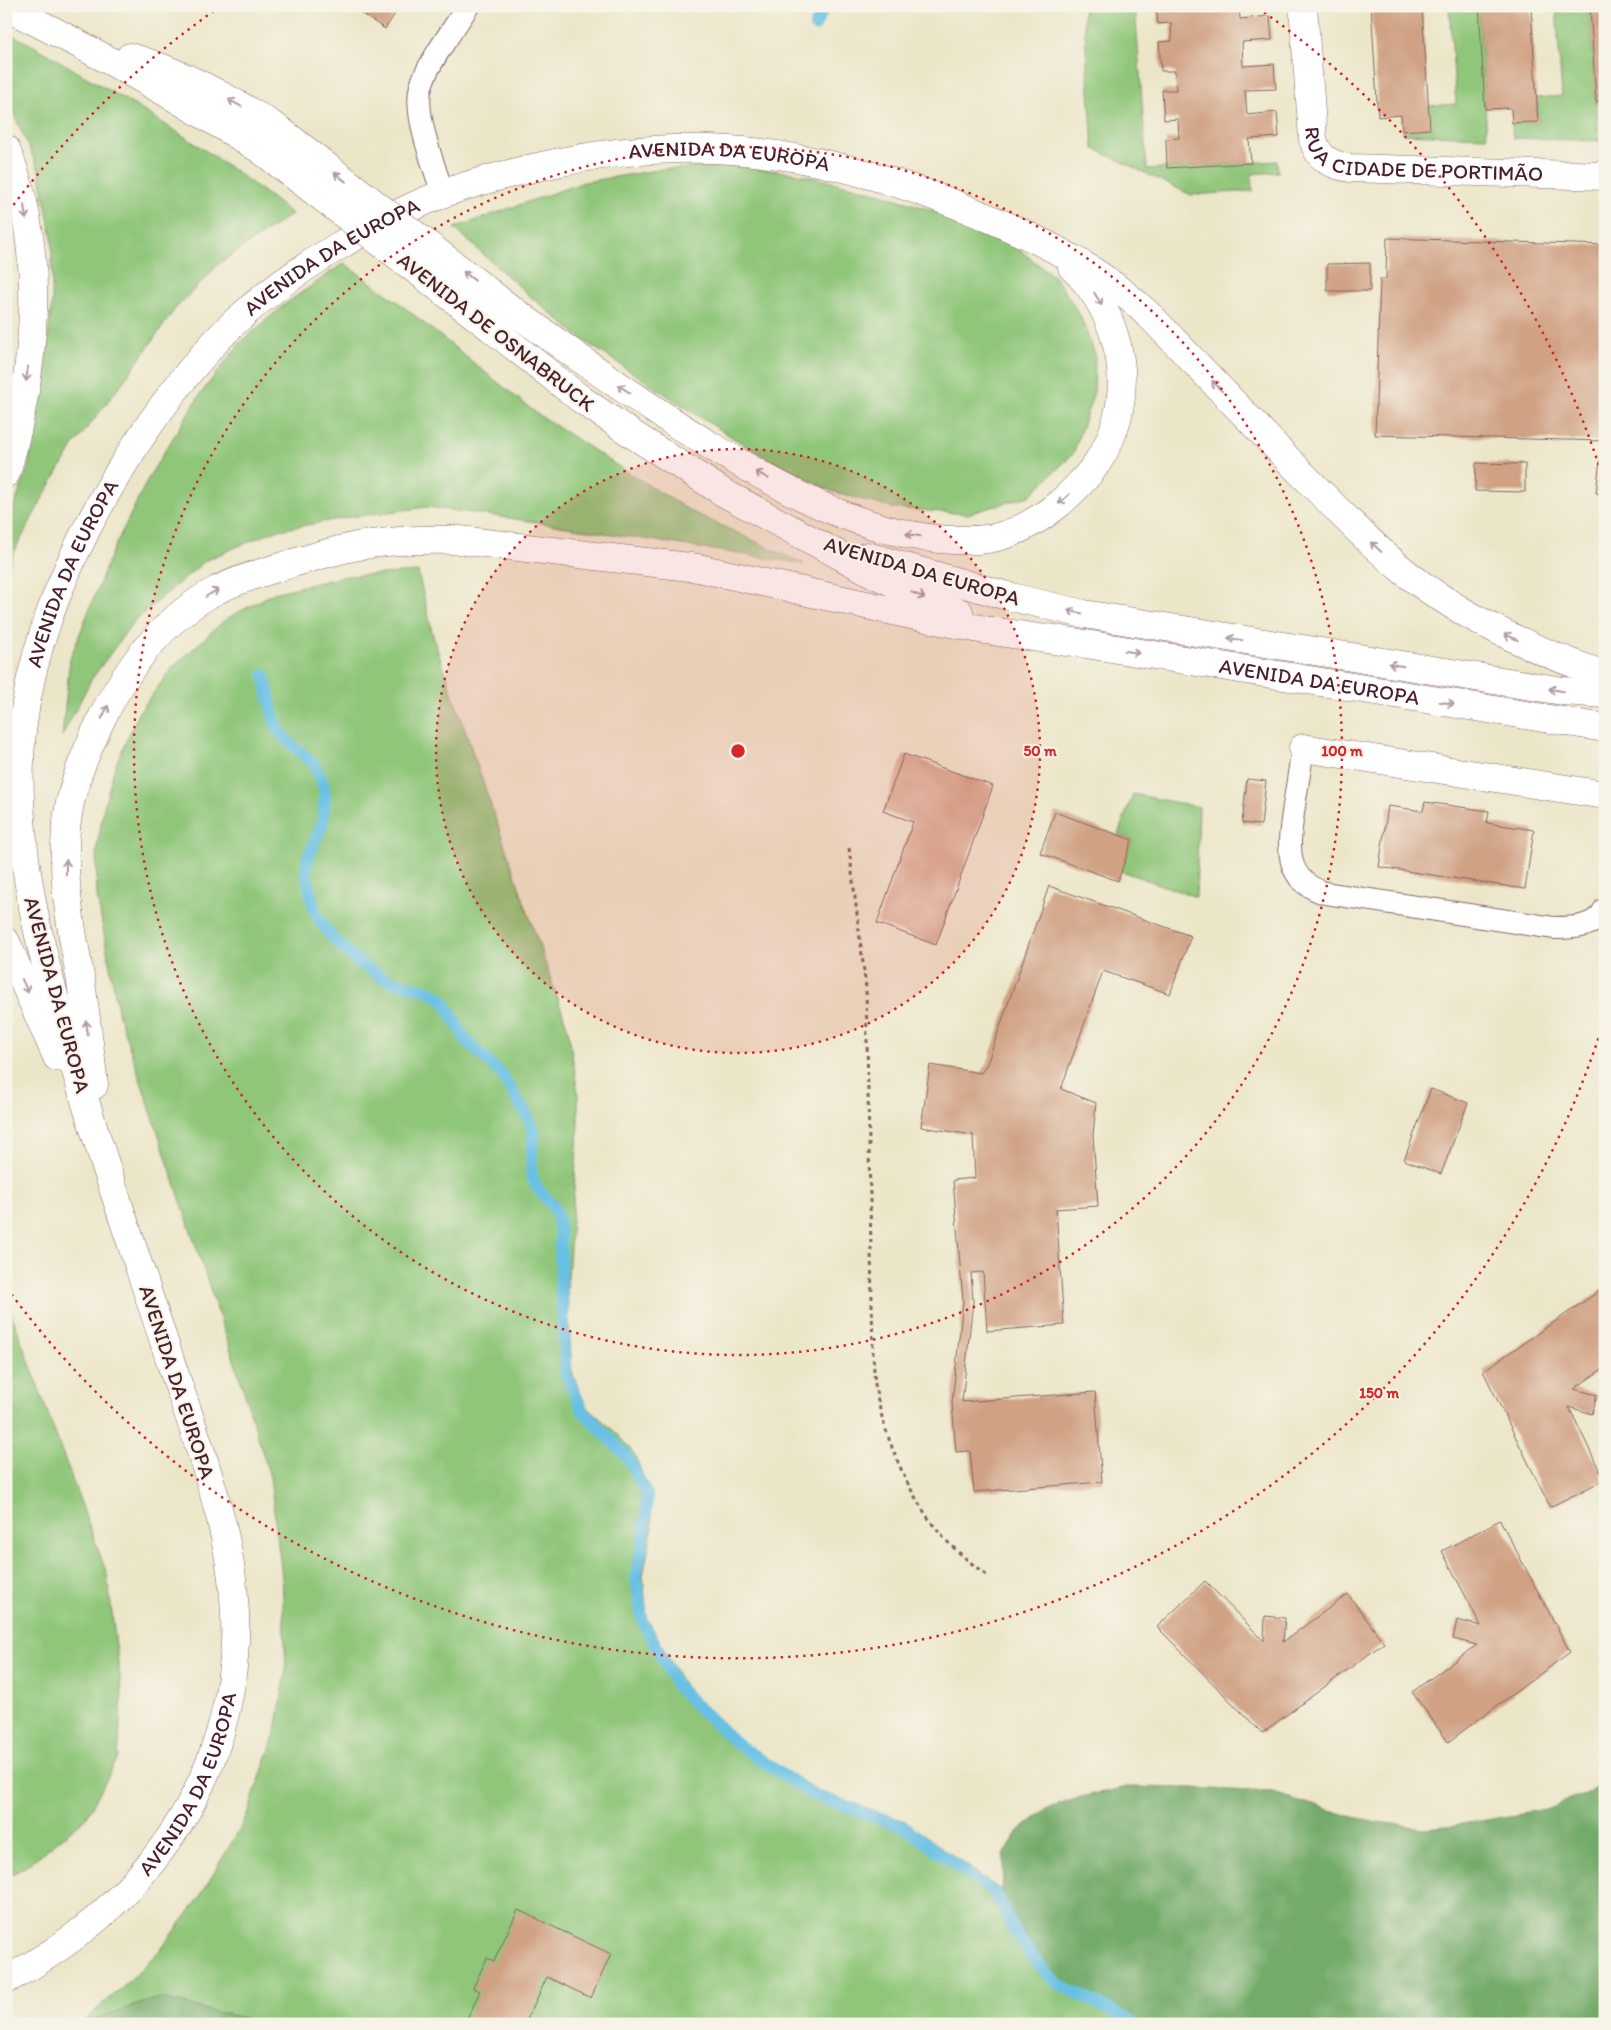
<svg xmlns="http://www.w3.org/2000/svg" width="1611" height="2030" viewBox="0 0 1611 2030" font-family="Itim,sans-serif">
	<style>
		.green { fill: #8fc679; stroke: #6c7252 }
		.forest { fill: #73ab69; stroke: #5e654a }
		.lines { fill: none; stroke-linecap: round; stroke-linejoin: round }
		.stream { stroke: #67c0e4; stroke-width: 12 }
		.building { fill: #d0a183 }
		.lane-casing { stroke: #836562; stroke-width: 24 }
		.street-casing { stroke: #836562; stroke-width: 29 }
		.secondary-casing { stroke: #836562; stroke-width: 29 }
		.path { stroke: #836562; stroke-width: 3; stroke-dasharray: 4 4; stroke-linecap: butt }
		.lane { stroke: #fff; stroke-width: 22 }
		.street { stroke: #fff; stroke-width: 28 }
		.secondary { stroke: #fff; stroke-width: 28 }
		.secondary-bridge-casing { stroke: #836562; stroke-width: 29; stroke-linecap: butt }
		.secondary-bridge { stroke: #fff; stroke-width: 28 }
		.oneway { stroke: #ae9aa0 }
		.ring { fill: none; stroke: #d62828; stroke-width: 2.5; stroke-dasharray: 2.5 5 }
		.labels { text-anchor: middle; stroke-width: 4; stroke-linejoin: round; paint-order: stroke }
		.street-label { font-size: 21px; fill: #4a1f2b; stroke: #f7f3e8 }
		.centre { fill: #d62828; stroke: #f7f3e8; stroke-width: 2.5 }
		.ring-label { font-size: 15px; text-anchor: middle; font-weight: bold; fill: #d62828; stroke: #f7f3e8; stroke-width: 4; stroke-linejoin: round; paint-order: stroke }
	</style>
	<rect width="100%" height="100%" fill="#f7f3e8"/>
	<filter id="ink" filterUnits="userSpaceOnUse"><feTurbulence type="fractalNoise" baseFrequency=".02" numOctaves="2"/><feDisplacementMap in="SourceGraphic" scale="10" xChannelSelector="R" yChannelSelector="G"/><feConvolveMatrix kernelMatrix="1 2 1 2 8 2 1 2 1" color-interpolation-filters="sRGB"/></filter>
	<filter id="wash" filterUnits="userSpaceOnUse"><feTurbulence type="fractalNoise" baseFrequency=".0096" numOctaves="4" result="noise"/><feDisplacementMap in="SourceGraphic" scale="20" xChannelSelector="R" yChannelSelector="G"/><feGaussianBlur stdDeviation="1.12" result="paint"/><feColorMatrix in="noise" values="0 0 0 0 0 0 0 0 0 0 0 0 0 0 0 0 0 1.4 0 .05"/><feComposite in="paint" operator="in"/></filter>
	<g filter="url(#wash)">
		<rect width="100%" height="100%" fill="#ece6c9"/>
		<g class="green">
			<path d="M1083,6h52l12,163 130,-8 1,11 -27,2 2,17 -62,4 -98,-47z"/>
			<path d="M1449,6h30l8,131 -84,-3 -1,-3 26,-25 28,-2z"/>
			<path d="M1556,6h34l9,135 -86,-3 -1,-15 26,-1 -1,-24 25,-2z"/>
			<path d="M6,33c27,10 52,28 77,42 73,42 143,86 209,139l-71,48 -46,47 -46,65 -55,71 -32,54 -30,57 -6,22v-49l22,-61 16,-91 8,-75v-63l-13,-69 -33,-73z"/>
			<path d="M735,166l60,7 83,20 75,24 53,23 49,37 25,38 15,39 -1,38 -21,62 -44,42 -61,18 -76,-6 -61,-17 -64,-32 -67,-42 -117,-77 -53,-44 -76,-68 130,-46 80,-13z"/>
			<path d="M344,263l55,40 137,110 80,52 76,47 112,52 -295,-46 -82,-11 -77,10 -76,14 -68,29 -72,61 -43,59 -29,56 8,-77 41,-105 39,-79 49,-79 41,-53 45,-39z"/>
			<path d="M418,572l16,68 134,389 10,64v40l-11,157 5,82 14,34 28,25 20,23 17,40 1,36 -9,46 4,42 37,68 56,54 73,49 92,32 97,70 9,34 44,57 72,37 6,5h-879l-8,-5 -88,-21 -78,26 43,-37 39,-39 36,-48 48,-82 30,-87 10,-61 -4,-93 -12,-100 -32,-105 -119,-356 -22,-120 -1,-44 8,-45 11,-41 24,-54 34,-45 53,-48 48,-26 72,-17z"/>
			<path d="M1133,794l66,13 -3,90 -75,-26 11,-31 -14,-6z"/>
			<path d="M6,1299l101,275 15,119 -4,65 -32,60 -58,47 -22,13z"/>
		</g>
		<g class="forest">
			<path d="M1605,1781v243h-472l-6,-5 -72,-37 -24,-27 -20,-30 -9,-34 2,-36 15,-24 27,-22 35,-12 46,-10 65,1 78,4 79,24 29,6 46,6 32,-3 84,-14 43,-16z"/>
			<path d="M158,1998l88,21 8,5h-174z"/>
		</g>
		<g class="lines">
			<g class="stream">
				<path d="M815,26l10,-20"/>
				<path d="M264,675l9,40 5,15 13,14 22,19 8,15 4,15 -2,29 -15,35 -2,15 8,37 7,13 9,13 28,27 27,17 47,13 12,9 22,39 36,35 27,44 5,14 -3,35 1,10 5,10 16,18 5,11 2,18 1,55 5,84 17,37 45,47 19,37 -2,36 -9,46 6,43 36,68 59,56 74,50 93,33 93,68 14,30 20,30 24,27 72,37 6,5"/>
			</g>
		</g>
		<g id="blocks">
			<g class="building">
				<path d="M350,6h50l-15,23z"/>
				<path d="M1156,6h83l1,13 30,-3 2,24 -30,2 1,24 31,-2 2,25 -31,1 2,25 30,-3 2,25 -30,2 2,24 -84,5 -1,-29 13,-1 -1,-19 -14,1 -2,-30h14l-1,-19h-14l-2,-29 13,-1 -1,-18 -13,1z"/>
				<path d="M1371,6h51l8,123 -28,2 -1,-16 -23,2z"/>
				<path d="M1479,6h52l7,116 -26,1 -1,-15 -26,1z"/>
				<path d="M1590,6h15v95l-9,1z"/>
				<path d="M1387,238l218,7v196l-230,-6 5,-156h6z"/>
				<path d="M1370,263v28h-43v-27z"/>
				<path d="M1600,460h5v34l-9,-1z"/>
				<path d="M1476,463l49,1v28l-50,-1z"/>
				<path d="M904,754l89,32 -57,159 -59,-22 36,-101 -30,-11z"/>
				<path d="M1247,779l19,2 -5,44 -19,-2z"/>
				<path d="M1425,802l64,9 -2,12 47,7 -9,59 -146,-22 9,-61 35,5z"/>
				<path d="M1055,812l77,28 -14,41 -78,-28z"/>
				<path d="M1049,886l142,50 -21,58 -67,-23 -42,118 35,14 -3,32 5,71 -42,3 8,116 -77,6 -4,-59 -12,1 2,28 -11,101 133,-10 7,90 -128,10 -4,-41 -14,1 -4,-49 11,-102 -10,-121 22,-2 -2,-43 -52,-8 9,-62 51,8 6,-9z"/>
				<path d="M1431,1089l37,14 -27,71 -37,-14z"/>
				<path d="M1605,1287v80l-31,22 23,6 -5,19 -23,-7 35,73 -54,27 -67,-136z"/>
				<path d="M1500,1520l70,132 -122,90 -36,-50 65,-47 -24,-6 4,-19 24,6 -39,-75z"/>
				<path d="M1205,1581l59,60 1,-25 20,2 -2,24 65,-48 36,49 -122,90 -105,-106z"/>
				<path d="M518,1910l93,44 -20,44 -44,-21 -22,47h-60l15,-33 -7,-3 14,-30 7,3z"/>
			</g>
		</g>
	</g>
	<g filter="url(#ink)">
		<use href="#blocks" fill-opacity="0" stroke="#836562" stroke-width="1"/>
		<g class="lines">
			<defs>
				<g id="lane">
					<path d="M443,194c-9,-28 -30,-81 -22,-108 6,-22 34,-59 47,-80"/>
					<path d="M1303,748c-3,19 -6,38 -9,58 -5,36 -13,74 31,87l229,35c19,0 41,0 51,-19"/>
				</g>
				<g id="street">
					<path id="s1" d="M1303,6l10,133c5,20 18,26 37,29l255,8"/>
					<path d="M1303,748l302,47"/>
				</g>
				<g id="secondary">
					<path d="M6,7c88,43 172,91 255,143"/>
					<path d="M130,57c52,15 101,42 147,71"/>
					<path d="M6,149c42,101 30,221 0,324"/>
					<path d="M507,306c67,49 134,97 204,140 73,44 155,90 241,94 16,0 34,1 49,-4 21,-6 42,-19 59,-33 28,-25 47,-47 57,-84 14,-54 -5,-114 -45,-152"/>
					<path d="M491,328l91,72 50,34 92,59 154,83 81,36"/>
					<path d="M867,556l140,40 77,18 479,77 42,3"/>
					<path id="s2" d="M1049,638l556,90"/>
					<path d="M6,942l51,115"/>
					<path d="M94,1085c-4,-34 -8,-69 -13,-103 -10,-55 -22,-112 -13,-168 5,-33 19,-64 33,-94 26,-53 63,-102 116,-130 24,-12 50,-19 76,-27 25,-7 51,-16 78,-19 29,-4 58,-5 88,-4l239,28 209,46 78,16 81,12"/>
					<path id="s3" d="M6,1980c131,-70 222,-186 229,-338 4,-95 -33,-187 -63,-276 -31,-95 -64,-189 -93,-285 -34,-110 -69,-233 -57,-350 12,-108 63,-211 123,-300 27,-39 56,-77 91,-110 53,-49 138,-100 206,-127 35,-13 72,-22 109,-30 172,-37 314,-4 471,69 51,24 88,45 130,85 50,52 100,104 150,156 34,34 67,69 104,99 59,46 129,78 199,102"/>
				</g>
			</defs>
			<use href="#lane" class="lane-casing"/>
			<use href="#street" class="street-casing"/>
			<use href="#secondary" class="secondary-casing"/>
			<path class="path" d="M849,848l17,140 7,366c1,14 1,29 4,42 9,46 35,106 66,141 13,14 28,26 43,38"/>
			<use href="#lane" class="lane"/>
			<use href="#street" class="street"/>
			<use href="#secondary" class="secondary"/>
			<defs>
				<g id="secondary-bridge">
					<path d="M277,128l230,178"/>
					<path d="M261,150l230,178"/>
				</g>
			</defs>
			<use href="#secondary-bridge" class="secondary-bridge-casing"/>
			<use href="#secondary-bridge" class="secondary-bridge"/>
		</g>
		<defs><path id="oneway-shaft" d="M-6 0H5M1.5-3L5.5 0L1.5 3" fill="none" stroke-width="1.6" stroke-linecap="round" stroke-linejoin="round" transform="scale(1.25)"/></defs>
		<g class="oneway">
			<use href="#oneway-shaft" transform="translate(235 103) rotate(-152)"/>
			<use href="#oneway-shaft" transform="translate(340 177) rotate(-142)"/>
			<use href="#oneway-shaft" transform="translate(25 212) rotate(82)"/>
			<use href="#oneway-shaft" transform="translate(469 276) rotate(-142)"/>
			<use href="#oneway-shaft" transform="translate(1098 299) rotate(59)"/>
			<use href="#oneway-shaft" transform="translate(27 374) rotate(97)"/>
			<use href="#oneway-shaft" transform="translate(1217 386) rotate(-134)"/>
			<use href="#oneway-shaft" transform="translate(624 389) rotate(-146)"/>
			<use href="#oneway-shaft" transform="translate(762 475) rotate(-151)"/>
			<use href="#oneway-shaft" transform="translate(1064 499) rotate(138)"/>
			<use href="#oneway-shaft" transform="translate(913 535) rotate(-170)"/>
			<use href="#oneway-shaft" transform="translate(1376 547) rotate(-138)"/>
			<use href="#oneway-shaft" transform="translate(212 593) rotate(-30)"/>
			<use href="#oneway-shaft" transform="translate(918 595) rotate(23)"/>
			<use href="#oneway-shaft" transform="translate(1075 612) rotate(-168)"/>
			<use href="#oneway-shaft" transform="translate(1511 637) rotate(-155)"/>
			<use href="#oneway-shaft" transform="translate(1235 639) rotate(-171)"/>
			<use href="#oneway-shaft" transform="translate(1132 652) rotate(9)"/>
			<use href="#oneway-shaft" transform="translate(1396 665) rotate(-171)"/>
			<use href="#oneway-shaft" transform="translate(1556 690) rotate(-171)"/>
			<use href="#oneway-shaft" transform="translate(1447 703) rotate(9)"/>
			<use href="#oneway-shaft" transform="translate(105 712) rotate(-64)"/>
			<use href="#oneway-shaft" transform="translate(66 867) rotate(-89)"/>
			<use href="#oneway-shaft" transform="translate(25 986) rotate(66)"/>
			<use href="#oneway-shaft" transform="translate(87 1028) rotate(-97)"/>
		</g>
	</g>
	<circle cx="738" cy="751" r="302" fill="#d62828" fill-opacity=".12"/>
	<g class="ring">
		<circle cx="738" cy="751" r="302"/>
		<circle cx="738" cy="751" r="604"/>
		<path d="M1603 1024A907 907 0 0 1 9 1291M9 211A907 907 0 0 1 218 8M1258 8A907 907 0 0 1 1603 478"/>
	</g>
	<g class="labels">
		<g class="street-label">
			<text dy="7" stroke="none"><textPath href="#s1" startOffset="249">RUA CIDADE DE PORTIMÃO</textPath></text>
			<text dy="7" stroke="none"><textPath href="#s3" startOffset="2376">AVENIDA DA EUROPA</textPath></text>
			<text dy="7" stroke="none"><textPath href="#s3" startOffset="1956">AVENIDA DA EUROPA</textPath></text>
			<text transform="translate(496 332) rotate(38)" y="7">AVENIDA DE OSNABRUCK</text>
			<text transform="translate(922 571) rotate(16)" y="7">AVENIDA DA EUROPA</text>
			<text dy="7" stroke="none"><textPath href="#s3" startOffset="1536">AVENIDA DA EUROPA</textPath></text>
			<text dy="7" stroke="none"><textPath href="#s2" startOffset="274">AVENIDA DA EUROPA</textPath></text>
			<text transform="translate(57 995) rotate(75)" y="7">AVENIDA DA EUROPA</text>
			<text transform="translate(177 1382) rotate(72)" y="7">AVENIDA DA EUROPA</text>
			<text dy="7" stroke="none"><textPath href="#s3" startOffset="276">AVENIDA DA EUROPA</textPath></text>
		</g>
	</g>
	<circle cx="738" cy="751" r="8" class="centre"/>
	<g class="ring-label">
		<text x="1040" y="756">50 m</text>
		<text x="1342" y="756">100 m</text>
		<text x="1379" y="1398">150 m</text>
	</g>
	<rect width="1611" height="2030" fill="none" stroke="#f7f3e8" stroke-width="25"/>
</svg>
